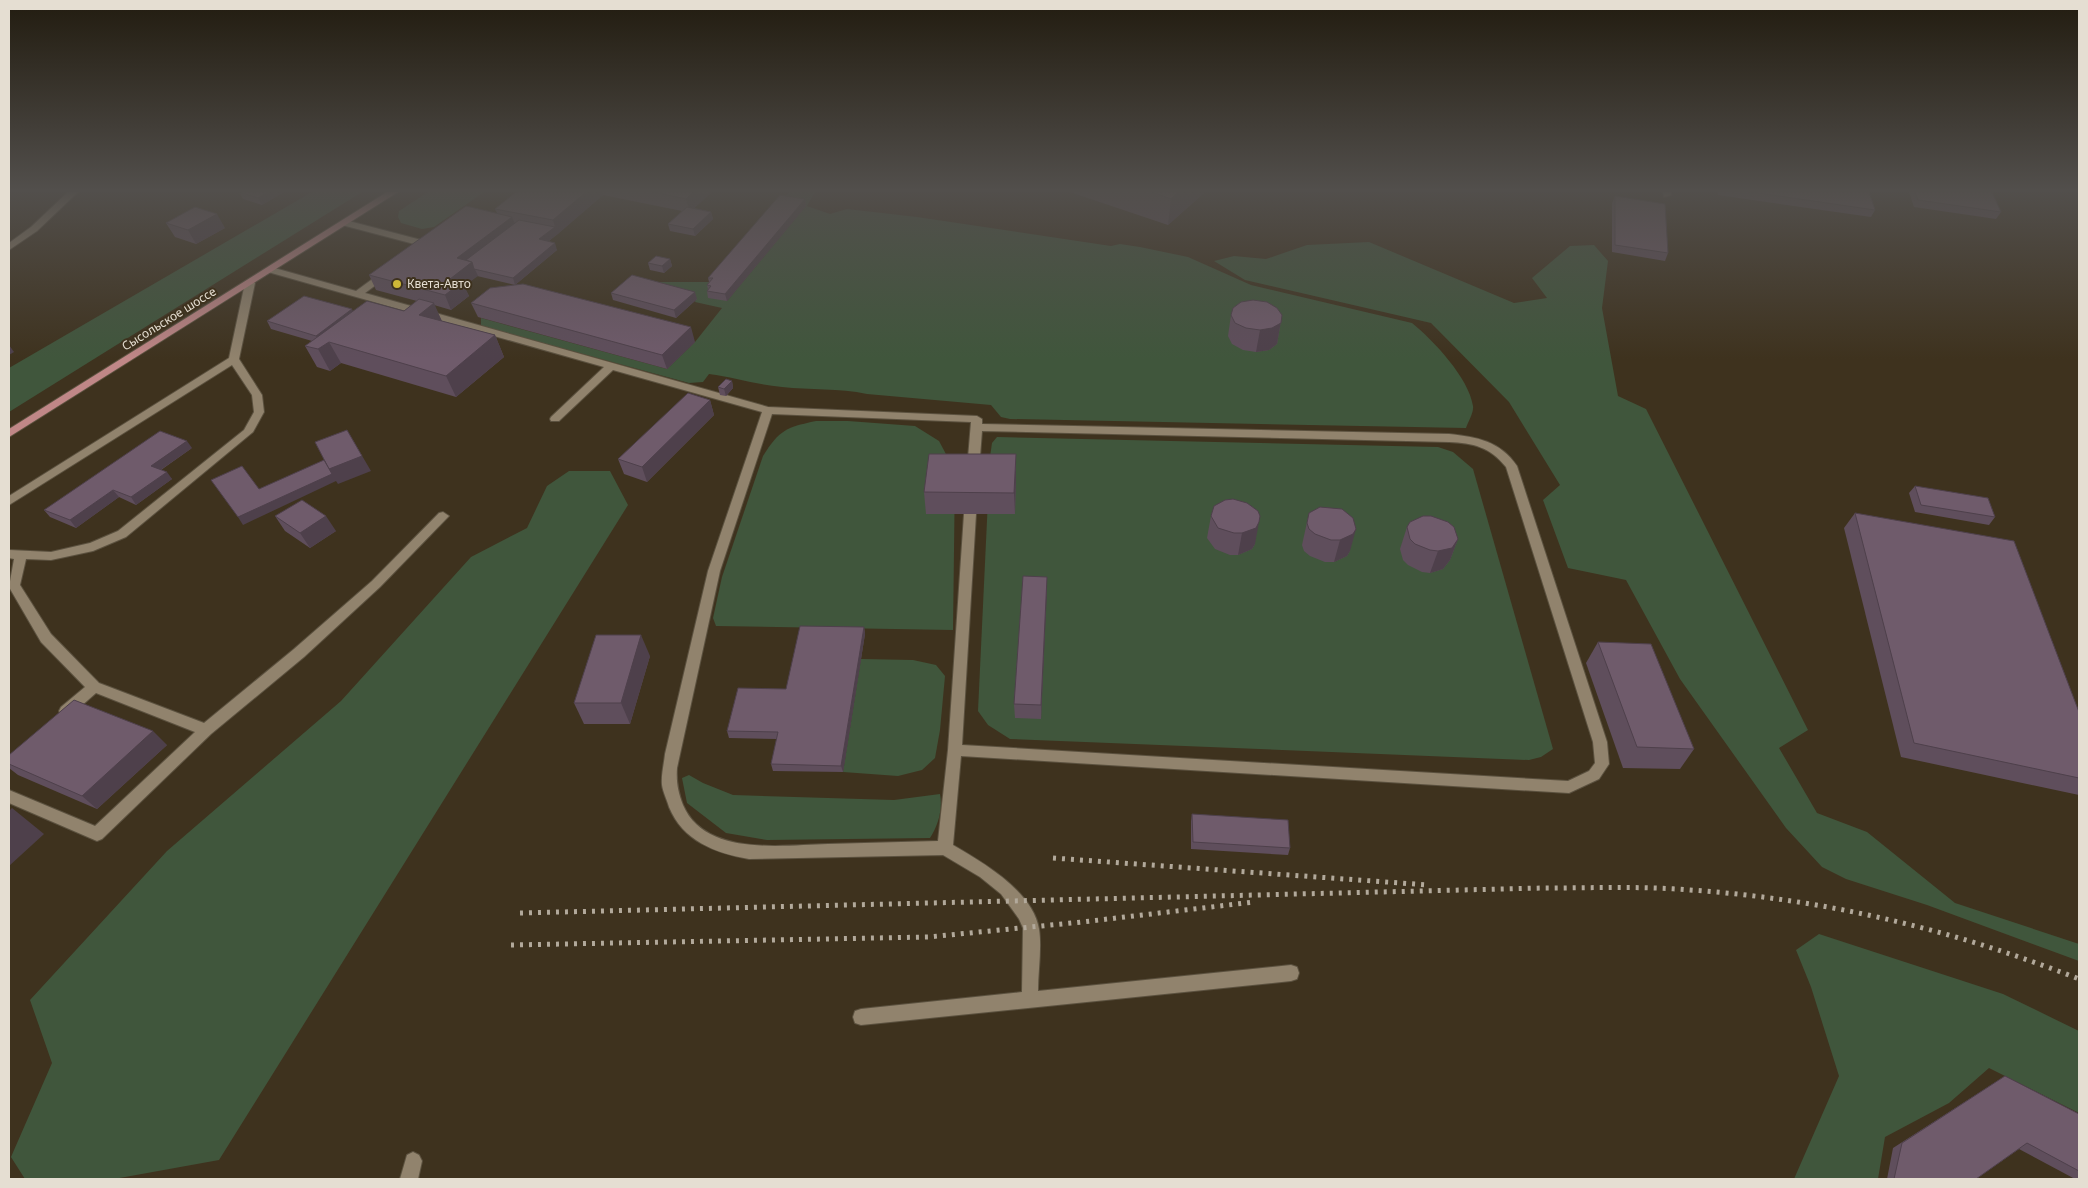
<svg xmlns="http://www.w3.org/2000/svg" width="2088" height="1188" viewBox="0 0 2088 1188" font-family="'Noto Sans',sans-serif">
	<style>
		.green { fill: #40563c }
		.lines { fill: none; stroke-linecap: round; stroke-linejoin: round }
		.minor-casing { stroke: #5b513f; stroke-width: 2 }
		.major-casing { stroke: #5b513f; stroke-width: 2 }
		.minor { fill: #91836d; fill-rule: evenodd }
		.major { fill: #c08787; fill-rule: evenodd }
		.rail { stroke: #b2a99b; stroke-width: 5; stroke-dasharray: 3 6; stroke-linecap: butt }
		.wall { fill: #5f4e5c }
		.shaded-wall { fill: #4e404b }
		.building { fill: #6f5b6b; stroke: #4e404b }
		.poi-dot { fill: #cfb837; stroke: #3e321e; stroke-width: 2 }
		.labels { text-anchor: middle; stroke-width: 4; stroke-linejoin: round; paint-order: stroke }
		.far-poi-label { font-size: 12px; fill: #e5ded2; stroke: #3e321e; text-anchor: start }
		.far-street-label { font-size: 12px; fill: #e5ded2; stroke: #3e321e }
	</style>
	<rect width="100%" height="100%" fill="#3e321e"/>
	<g class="green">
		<path d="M312,192h50l-353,220v-44z"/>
		<path d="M428,192h56l-50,35 -12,2 -21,-6 -3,-6 1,-6z"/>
		<path d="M789,192h26l-8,14 23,8 17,-5 70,8 194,29 9,-2 20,3 48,10 63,28 161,38c21,17 57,55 61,83 1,6 -5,16 -7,22l-456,-9 -9,-2 -10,-12 -124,-11c-28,-6 -57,-4 -85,-7 -25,-2 -48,-10 -73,-13l-6,8 -14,1 -208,-57v-8l186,51 28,-27 27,-34 -27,-6 1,-3 -48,-17h65l14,19 79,-95 -24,-4z"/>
		<path d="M1369,242l145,61 33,-5 -15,-20 38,-32 24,-1 14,16 -6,47 16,88 28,13 162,321 -29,18 38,65 50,19 88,71 124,41v17l-152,-56 -81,-26 -24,-12 -36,-39 -106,-149 -54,-99 -58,-12 -25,-68 17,-15 -51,-83 -78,-79 -186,-43 -31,-19 20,-5 32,3 41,-14z"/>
		<path d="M816,421h32l67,5 24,15 16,30 -2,159 -237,-4 -3,-8 9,-41 41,-121c16,-26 24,-29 53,-35z"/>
		<path d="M997,437l441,10 15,5 20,17 80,280 -12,8 -12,3 -519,-21 -22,-14 -10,-14 12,-254 2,-14z"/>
		<path d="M569,471h41l18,34 -409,655 -105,19h-89l-14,-22 41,-94 -22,-63 137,-149 174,-150 130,-144 56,-29 20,-42z"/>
		<path d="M861,659l52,1 23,5 9,11 -5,54 -5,28 -13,12 -24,6 -55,-4z"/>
		<path d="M689,775l14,8 30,12 161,5 46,-6c3,15 -2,32 -10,44l-163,2 -41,-7 -39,-30 -5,-25z"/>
		<path d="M1819,934l184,60 76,37v82l-90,-45 -40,35 -64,34 -7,42h-84l45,-103 -28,-89 -15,-37z"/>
	</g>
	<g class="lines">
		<defs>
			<g id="minor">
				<path d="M68,192h10l-41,39 -28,19v-7l22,-16z"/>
				<path d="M1663,192h8v3l-7,2z"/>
				<path d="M345,220l84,22 2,2 -9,6h-6l-2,-2 4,-3 -76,-20v-4z"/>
				<path d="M271,267l85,24 26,-19h6v4l-23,17 403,114 209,9 5,3v5l467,10c28,3 51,7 68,32l90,276 2,22 -10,15 -30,14 -608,-37 -8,89c29,17 80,46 86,84 3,19 -1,42 -1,62l253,-26 6,2 2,6 -2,6 -6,2 -430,44 -6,-2 -2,-6 2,-6 6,-2 161,-17 1,-64 -4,-9 -18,-25 -21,-17 -37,-22 -194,4c-34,-6 -66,-18 -80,-52 -2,-7 -6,-15 -7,-22 -1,-10 2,-21 3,-31l43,-183 54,-159 -149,-42 -54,51h-8l-1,-2 1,-2 53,-50 -336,-95v-4zM772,414l199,8 -4,48 6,4 6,-4 3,-39 467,11c24,1 41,5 57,25l87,275 2,21 -6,8 -21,10 -606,-36 14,-231 -6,-4 -6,4 -16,236 -10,91c-37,1 -73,2 -110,3 -45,1 -123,13 -145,-39 -5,-13 -7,-23 -6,-37l43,-197z"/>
				<path d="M250,280l5,3 -16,76 23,36 2,17 -11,20 -127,105 -33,14 -42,9 -25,-1 -6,26 31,49 48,49 105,40 90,-74 78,-68 67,-68 4,-1 6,4 -69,71 -76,70 -93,77 -109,105 -5,2 -88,-38v-13l86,36 100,-94 -99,-39 -25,22 -5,2 -5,-2 -2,-4 2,-4 24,-20 -44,-45 -32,-55 5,-28 -5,-1v-8l42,2 39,-9 28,-12 126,-101 10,-18 -2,-17 -20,-30 -223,140v-9l220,-138 16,-75z"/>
				<path d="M413,1152l6,3 3,6 -4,18h-18l7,-24z"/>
			</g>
			<path id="major" d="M387,192h11l-389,245v-8z"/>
		</defs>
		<use href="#minor" class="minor-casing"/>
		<use href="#major" class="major-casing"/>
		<use href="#minor" class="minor"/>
		<use href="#major" class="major"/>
		<g class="rail">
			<path d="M1053,858l375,27"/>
			<path d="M520,913l1023,-25c49,0 98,-2 147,2 135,9 264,40 389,89"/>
			<path d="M511,945l417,-8 154,-15 172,-20"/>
		</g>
	</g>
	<g class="wall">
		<path d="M239,192h45l-22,13 -19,-6z"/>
		<path d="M516,192h195l-17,16 17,4 2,7 -18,17 -25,-5 -2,-7 14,-13 -79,-16 -54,46 8,9 -42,35 -38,-9 -13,10 5,10 -18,14 -17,-5 8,16 53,14 9,22 -48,40 -115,-34 -11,8 -13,-4 -12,-21 7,-5 -41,-12 -4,-8 86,-10h51l13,-10 -41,-11 -7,-15 128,-62 -2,-4z"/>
		<path d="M1070,192h135l-37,33z"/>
		<path d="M1717,192h152l6,18 -4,7 -153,-22z"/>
		<path d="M1909,192h83l9,20 -5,7 -82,-12z"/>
		<path d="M1615,196l53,57 -3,8 -53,-9v-49z"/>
		<path d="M805,199l1,7 -79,95 -19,-3 -1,-7 1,-2 -1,-4 2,-3 -1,-4z"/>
		<path d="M166,223l59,5 -29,16 -21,-7z"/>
		<path d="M670,259l2,7 -8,7 -14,-3 -2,-7z"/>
		<path d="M611,293l86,6 -21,19 -63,-18z"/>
		<path d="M471,303l224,39 -28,27 -189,-52z"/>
		<path d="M1231,315h51l-5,29 -8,6 -13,2 -13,-2 -11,-6 -4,-8z"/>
		<path d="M732,381l1,7 -7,8 -6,-1 -2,-8z"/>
		<path d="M710,400l4,15 -67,67 -23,-8 -6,-15z"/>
		<path d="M192,448l-31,22 11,9 -36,26 -17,-8 -43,31 -26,-11 -6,-7z"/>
		<path d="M1016,454v22l-1,38h-89l-2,-22z"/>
		<path d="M1915,486l80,31 -6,8 -74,-13 -6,-19z"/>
		<path d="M1225,500l30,44 -3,5 -14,6h-8l-15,-6 -8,-11 4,-22z"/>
		<path d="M1342,509l8,42 -3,5 -13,6h-9l-15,-6 -6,-5 -2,-6 7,-32z"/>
		<path d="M1855,513l224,199v83l-178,-38 -57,-229z"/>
		<path d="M275,516l61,15 -26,17 -25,-17z"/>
		<path d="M1407,527l51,12 -8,21 -7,9 -13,4 -8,-1 -14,-7 -5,-5 -3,-11z"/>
		<path d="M1047,577l-6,142 -26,-1 -1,-14z"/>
		<path d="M864,627l1,7 -22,138 -70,-1 -2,-7 6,-25 -48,-1 -2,-7 59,-42z"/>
		<path d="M1598,642l96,107 -14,20 -57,-1 -37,-105z"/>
		<path d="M650,656l-20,68h-46l-10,-21z"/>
		<path d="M167,745l-70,64 -79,-34 -9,-7v-13z"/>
		<path d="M1192,814l98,34 -2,7 -97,-6v-28z"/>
		<path d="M2005,1076l74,38v65h-4l-56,-30 -43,30h-89l6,-31z"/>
	</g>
	<g class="shaded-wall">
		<path d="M268,192h16l-22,13 -4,-7z"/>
		<path d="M586,192h16l1,3 -45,39 -16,12 -3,-7 16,-12 -2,-7z"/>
		<path d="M693,192l18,1 -21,19 -4,-13z"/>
		<path d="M1178,192h27l-37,33 3,-26z"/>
		<path d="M805,199l1,7 -79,95 -2,-7z"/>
		<path d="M711,212l2,7 -18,17 -2,-7z"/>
		<path d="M217,214l8,14 -29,16 -8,-14z"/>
		<path d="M512,217l6,14 -45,34 5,11 -14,10 5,10 -18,14 -6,-15 12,-37z"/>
		<path d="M555,243l2,7 -42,35 -2,-7z"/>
		<path d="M670,259l2,7 -8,7 -2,-7z"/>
		<path d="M695,292l2,7 -21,19 -2,-8z"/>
		<path d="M434,303l9,21 -24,-9z"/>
		<path d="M352,309l4,8 -36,26 -4,-7z"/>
		<path d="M1282,315l-5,29 -8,6 -13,2 4,-22z"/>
		<path d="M691,327l4,15 -28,27 -5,-14z"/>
		<path d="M495,335l9,22 -48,40 -10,-21z"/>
		<path d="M329,342l12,21 -11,8 -12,-22z"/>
		<path d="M9,345l5,7 -5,3z"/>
		<path d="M732,381l1,7 -7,8 -2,-7z"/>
		<path d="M710,400l4,15 -67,67 -5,-15z"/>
		<path d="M347,430l24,41 -33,13 -2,-3 -93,44 -5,-8 91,-48z"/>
		<path d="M187,441l5,7 -36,25 -5,-7z"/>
		<path d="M1016,454v22l-1,38 -1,-21z"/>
		<path d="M167,472l5,7 -36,26 -5,-8z"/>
		<path d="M113,490l6,7 -43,31 -6,-8z"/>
		<path d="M326,516l10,15 -26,17 -10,-15z"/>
		<path d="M1259,522l-4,22 -3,5 -14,6 4,-22z"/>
		<path d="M1356,529l-6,22 -3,5 -13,6 6,-22z"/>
		<path d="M1458,539l-8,21 -7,9 -13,4 8,-22z"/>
		<path d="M1047,577v14l-6,128v-14z"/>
		<path d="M864,627l1,7 -22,138 -2,-6z"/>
		<path d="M641,635l9,21 -20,68 -9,-21z"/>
		<path d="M153,731l14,14 -70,64 -15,-13z"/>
		<path d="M12,808l32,26 -35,32v-55z"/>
	</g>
	<g class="building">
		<path d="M239,192h29l-10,6z"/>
		<path d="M516,192h70l-33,28 -58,-11z"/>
		<path d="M654,192h39l-7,7z"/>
		<path d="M1152,192h26l-7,7z"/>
		<path d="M1751,192h118l6,18z"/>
		<path d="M1915,192h77l9,20 -83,-12z"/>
		<path d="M780,195l25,4 -80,95 -18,-3 4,-5 -4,-1 6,-7h-5z"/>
		<path d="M1615,196l50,8 3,49 -53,-8z"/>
		<path d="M466,206l46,11 -55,41 15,4 -22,17 12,3 -17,13 -76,-20z"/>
		<path d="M195,207l22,7 -29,16 -22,-7z"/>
		<path d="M687,207l24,5 -18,17 -25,-5z"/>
		<path d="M519,220l36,7 -16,12 16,4 -42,35 -39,-9 -2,-7 -6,-2z"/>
		<path d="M656,256l14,3 -8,7 -14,-3z"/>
		<path d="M632,275l63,17 -21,18 -63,-17z"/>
		<path d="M523,284l168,43 -29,28 -191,-52 19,-15z"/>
		<path d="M304,296l48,13 -36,27 -49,-15z"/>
		<path d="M419,299l15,4 -15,12 76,20 -49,41 -117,-34 -11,7 -13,-3 62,-45 37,10z"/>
		<path d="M1253,300l14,2 10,6 5,7 -1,8 -9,5 -12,2 -14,-2 -11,-5 -4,-8 2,-7 8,-6z"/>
		<path d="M726,379l6,2 -8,8 -6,-2z"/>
		<path d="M688,393l22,7 -68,67 -24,-8z"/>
		<path d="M347,430l15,26 -33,13 -14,-27z"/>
		<path d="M160,431l27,10 -36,25 16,6 -36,25 -18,-7 -43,30 -26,-10z"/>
		<path d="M929,454h87l-2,39 -90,-1z"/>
		<path d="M324,460l8,14 -94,43 -27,-37 31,-14 17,23z"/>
		<path d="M1915,486l73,12 7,19 -74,-12z"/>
		<path d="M1233,499l14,4 11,8 2,5 -1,6 -3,6 -14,5h-8l-16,-5 -7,-12 3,-10 11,-6z"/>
		<path d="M302,500l24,16 -26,17 -25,-17z"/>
		<path d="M1320,507l22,2 11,9 3,11 -3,5 -13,6h-9l-16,-6 -6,-5 -2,-6 2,-10z"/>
		<path d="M1855,513l159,28 65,171v66l-165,-35z"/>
		<path d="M1423,516h8l17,6 6,5 4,12 -6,9 -14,3 -8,-1 -15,-6 -5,-5 -3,-12 3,-5z"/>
		<path d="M1023,576l24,1 -6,128 -27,-1z"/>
		<path d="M800,626l64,1 -23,139 -70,-2 7,-32 -51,-1 11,-43 48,1z"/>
		<path d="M596,635h45l-20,68h-47z"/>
		<path d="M1598,642l53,2 43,105 -57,-2z"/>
		<path d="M74,700l79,31 -71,65 -73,-32v-9z"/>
		<path d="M1192,814l96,6 2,28 -97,-6z"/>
		<path d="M2005,1076l74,38v57l-52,-28 -51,36h-82l8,-36z"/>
	</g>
	<linearGradient id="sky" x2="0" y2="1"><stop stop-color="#221c10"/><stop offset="0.53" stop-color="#524f4c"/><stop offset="1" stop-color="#524f4c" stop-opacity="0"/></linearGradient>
	<rect width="2088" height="359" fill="url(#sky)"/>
	<circle class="poi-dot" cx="397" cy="284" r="5"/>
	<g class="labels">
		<g class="far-poi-label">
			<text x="407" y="288">Квета-Авто</text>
		</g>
		<g class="far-street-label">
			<text transform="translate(169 319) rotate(-32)" y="4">Сысольское шоссе</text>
		</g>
	</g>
	<rect width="2088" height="1188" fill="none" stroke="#e5ded2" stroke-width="20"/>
</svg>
